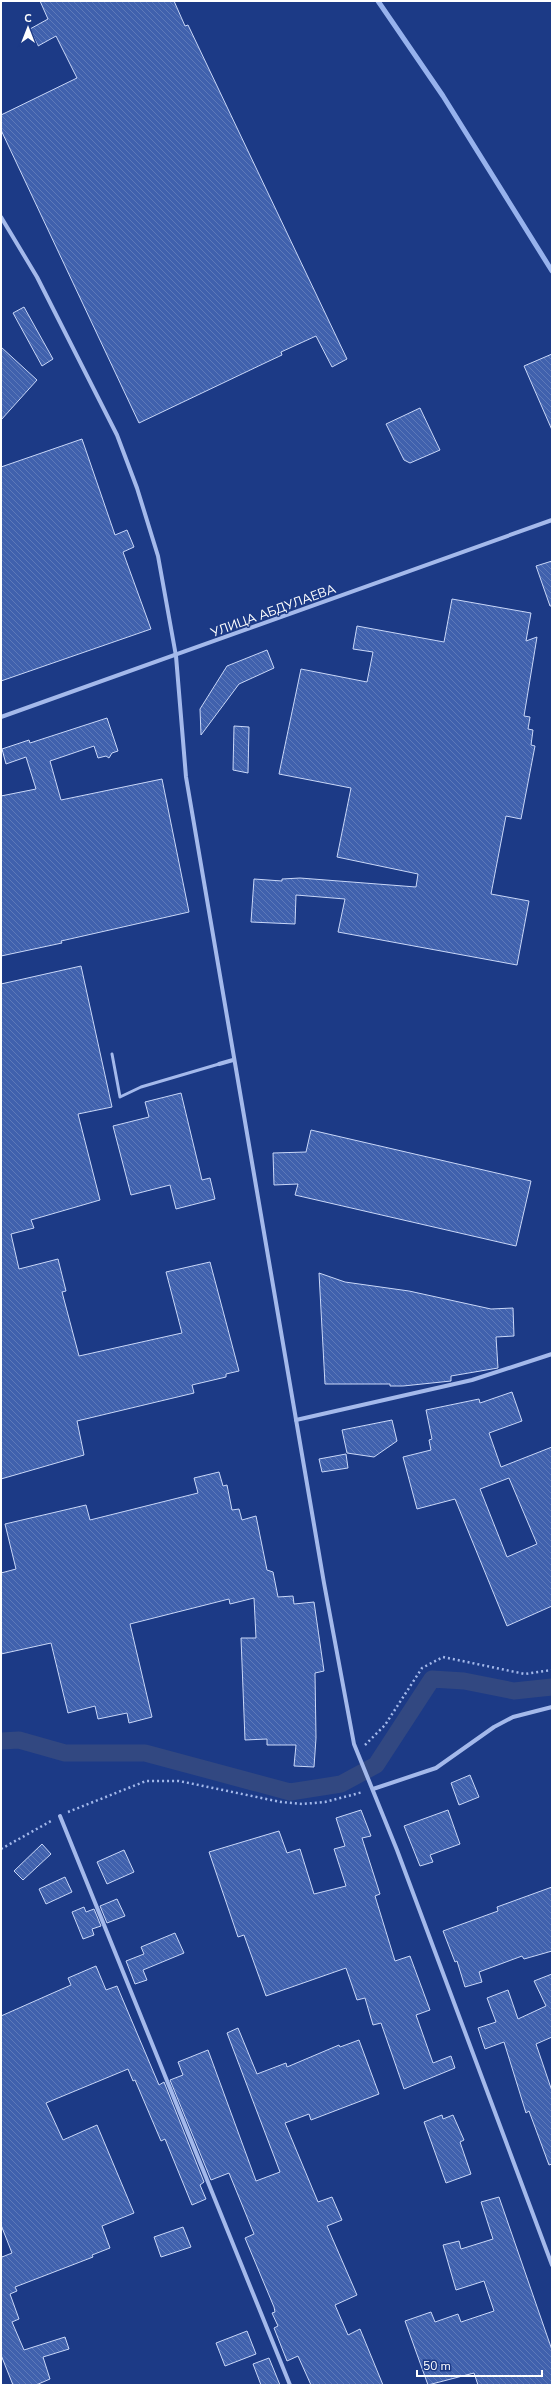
<svg xmlns="http://www.w3.org/2000/svg" width="553" height="2386" viewBox="0 0 553 2386" font-family="'Nunito Sans',sans-serif">
	<style>
		.lines { fill: none; stroke-linecap: round; stroke-linejoin: round }
		.stream { stroke: #97b2ed; stroke-width: 5 }
		.canal { stroke: #324881; stroke-width: 17 }
		.building { fill: url(#building-back-hatch); stroke: #c9d7f8; fill-rule: evenodd }
		.path { stroke: #a4b9eb; stroke-width: 2.5; stroke-dasharray: 2 3; stroke-linecap: butt }
		.service { stroke: #a4b9eb; stroke-width: 3 }
		.minor { stroke: #a4b9eb; stroke-width: 4 }
		.labels { text-anchor: middle; stroke-width: 3; stroke-linejoin: round; paint-order: stroke }
		.street-label { font-size: 13px; fill: #fff; stroke: #1c3a86 }
	</style>
	<defs>
		<pattern id="building-back-hatch" width="6" height="6" patternUnits="userSpaceOnUse"><rect width="6" height="6" fill="#4061ad"/><path d="M-1 5l2 2M0 0l6 6M5-1l2 2" fill="none" stroke="#5d79b9"/></pattern>
	</defs>
	<rect width="100%" height="100%" fill="#1c3a86"/>
	<g class="lines">
		<path class="stream" d="M378,1l65,95 109,175"/>
		<path class="canal" d="M1,1741l18,-1 46,13h80l145,39 51,-8 35,-19 56,-86 32,2 50,10 38,-4"/>
	</g>
	<g class="building">
		<path d="M40,1h134l11,25 3,-1 159,334 -15,8 -16,-31 -35,16 1,3 -15,7 -128,61 -138,-293v-15l76,-37 -21,-42 -18,10 -8,-17 18,-10z"/>
		<path d="M24,307l29,52 -11,7 -29,-53z"/>
		<path d="M1,347l36,33 -36,40z"/>
		<path d="M552,354v76l-28,-64z"/>
		<path d="M420,408l20,42 -30,13 -6,-3 -18,-36z"/>
		<path d="M82,439l33,96 12,-5 7,17 -11,5 28,77 -150,52v-214z"/>
		<path d="M552,561v45h-2l-14,-40z"/>
		<path d="M452,599l79,14 -5,28 11,-4 -13,79 6,1 -2,12 5,1 -2,15 4,1 -14,73 -15,-3 -15,78 38,7 -12,64 -179,-33 7,-33 -49,-4 -1,29 -44,-2 3,-43 28,2v-2l18,-1 116,9 2,-13 -81,-17 14,-69 -72,-14 22,-105 66,13 6,-30 -20,-3 4,-23 87,16z"/>
		<path d="M267,650l7,18 -35,16 -38,51 -1,-26 27,-43z"/>
		<path d="M107,718l11,33 -6,2 -3,5 -3,-2 -8,2 -4,-12 -44,15 11,39 101,-21 27,133 -128,29 1,2 -61,13v-160l35,-7 -10,-32 -20,7 -4,-15 27,-9 1,3z"/>
		<path d="M234,726l15,1 -1,46 -15,-3z"/>
		<path d="M81,966l31,141 -34,7 22,86 -69,20 3,8 -23,6 8,35 39,-10 8,32 -4,1 17,64 103,-23 -16,-61 44,-10 29,109 -13,3v3l-34,8 2,8 -117,28 7,34 -83,24v-495z"/>
		<path d="M181,1093l21,87 8,-2 5,21 -39,10 -6,-24 -39,10 -18,-69 36,-9 -4,-15z"/>
		<path d="M311,1130l220,51 -15,65 -221,-51 3,-11 -24,1 -1,-32 33,-1z"/>
		<path d="M319,1273l26,9 64,9 82,18 22,-1 1,28 -18,1 2,31 -47,8v5l-48,5h-13v-2h-65z"/>
		<path d="M512,1392l10,29 -33,12 12,34 51,-20v159l-45,20 -52,-127 -38,10 -14,-52 28,-7 -2,-10 3,-1 -6,-29 53,-11 1,4zM509,1478l28,66 -30,13 -27,-68z"/>
		<path d="M392,1420l5,21 -23,16 -27,-4 -5,-23z"/>
		<path d="M346,1454l2,14 -26,4 -3,-13z"/>
		<path d="M219,1472l4,14 4,-1 5,25 7,-1 3,11 14,-4 11,54 6,2 5,25 15,-1 1,8 20,-2 10,69 -9,2 1,65 -2,29 -20,-1 2,-21h-29v-6l-22,1 -4,-102h15l-2,-40 -24,6 -1,-5 -99,25 22,93 -23,6 -2,-10 -29,6 -3,-13 -27,7 -17,-70 -50,11v-81l15,-4 -11,-45 81,-19 4,15 108,-27 -4,-15z"/>
		<path d="M470,1775l9,22 -20,8 -8,-22z"/>
		<path d="M361,1810l10,26 -9,2 18,56 -5,2 20,65 15,-5 20,54 -14,5 17,48 18,-7 4,12 -51,21 -23,-66 -8,2 -8,-27 -8,2 -11,-32 -80,28 -22,-61 -6,2 -29,-85 70,-21 8,22 13,-4 14,45 32,-8 -12,-37 11,-3 -9,-28z"/>
		<path d="M448,1810l12,34 -30,11 3,7 -13,4 -16,-40z"/>
		<path d="M42,1844l9,10 -28,26 -9,-9z"/>
		<path d="M124,1850l10,22 -27,12 -10,-22z"/>
		<path d="M65,1877l7,15 -26,12 -7,-15z"/>
		<path d="M552,1887v64l-28,8 -2,-3 -43,16 3,10 -17,5 -8,-26 -2,1 -12,-31 55,-20 -1,-4z"/>
		<path d="M117,1899l8,17 -18,7 -7,-17z"/>
		<path d="M84,1907l2,5 8,-3 7,17 -9,3 2,6 -11,4 -11,-27z"/>
		<path d="M175,1933l9,20 -41,17 4,10 -12,4 -9,-23 18,-7 -3,-7z"/>
		<path d="M96,1966l10,24 11,-4 42,99 5,-3 40,100 -4,3 6,14 -14,6 -27,-66 -4,2 -26,-61 -2,1 -5,-12 -82,34 17,37 34,-15 37,88 -32,13 8,22 -18,7 1,2 -78,30 2,4 -7,3 9,25 -7,3 12,28 41,-13 4,12 -26,8 7,22 -14,6h-23l-12,-30v-101l1,3 10,-4 -11,-28v-209l70,-31 -3,-7z"/>
		<path d="M552,1974v63l-16,7 16,47v73l-3,1 -20,-54 -3,2 -22,-71 -19,7 -7,-21 18,-6 -9,-24 21,-8 10,29 28,-13 -12,-25z"/>
		<path d="M238,2028l19,46 29,-11 1,4 52,-22 1,2 19,-7 20,54 -68,26 -2,-6 -24,9 33,79 14,-5 10,23 -15,6 30,69 -22,10 13,30 12,-6 23,56h-72l-13,-29 -11,5 -13,-33 4,-2 -6,-13 3,-1 -1,-5 -29,-69 9,-4 -25,-61 -18,7 -41,-100 13,-5 -5,-13 30,-12 48,131 24,-9 -53,-139z"/>
		<path d="M442,2115l1,4 10,-4 11,25 -4,2 11,32 -25,9 -22,-61z"/>
		<path d="M499,2197l53,153v35h-74l-4,-12 -46,12 -23,-64 26,-9 4,10 23,-8 3,8 33,-11 -10,-30 -28,9 -13,-45 16,-4 2,8 32,-10 -12,-37z"/>
		<path d="M183,2227l8,20 -30,10 -7,-20z"/>
		<path d="M247,2331l9,23 -31,12 -9,-23z"/>
		<path d="M269,2358l11,27h-19l-8,-21z"/>
	</g>
	<g class="lines">
		<g class="path">
			<path d="M365,1745l20,-20 37,-57 21,-11 82,17 27,-4"/>
			<path d="M68,1812l78,-31h33l102,21 21,2 23,-2 38,-10"/>
			<path d="M1,1849l50,-28"/>
		</g>
		<path class="service" d="M112,1054l8,43 21,-10 78,-23"/>
		<g class="minor">
			<path d="M1,217l36,60 80,158 20,53 21,68 18,100 10,121 138,806 30,161 43,106 155,415"/>
			<path d="M1,717l551,-197"/>
			<path d="M219,1064l14,-4"/>
			<path d="M296,1420l176,-40 80,-26"/>
			<path d="M373,1789l63,-21 58,-41 19,-10 39,-10"/>
			<path d="M60,1816l230,569"/>
		</g>
	</g>
	<g class="labels">
		<g class="street-label">
			<text transform="translate(273 610) rotate(-20)" y="5">УЛИЦА АБДУЛАЕВА</text>
		</g>
	</g>
	<rect width="553" height="2386" fill="none" stroke="#ffffff" stroke-width="4"/>
	<g transform="translate(28 28)" stroke="#1c3a86" stroke-width="3" paint-order="stroke">
	<path d="M0-3L7 15L0 10L-7 15Z" fill="#ffffff"/>
	<text y="-6" font-size="11" font-weight="bold" text-anchor="middle" fill="#ffffff">С</text>
	</g>
	<path d="M417 2370v6h125v-6" fill="none" stroke="#ffffff" stroke-width="2"/>
	<text x="423" y="2370" font-size="12" fill="#ffffff" stroke="#1c3a86" stroke-width="3" paint-order="stroke">50 m</text>
</svg>
